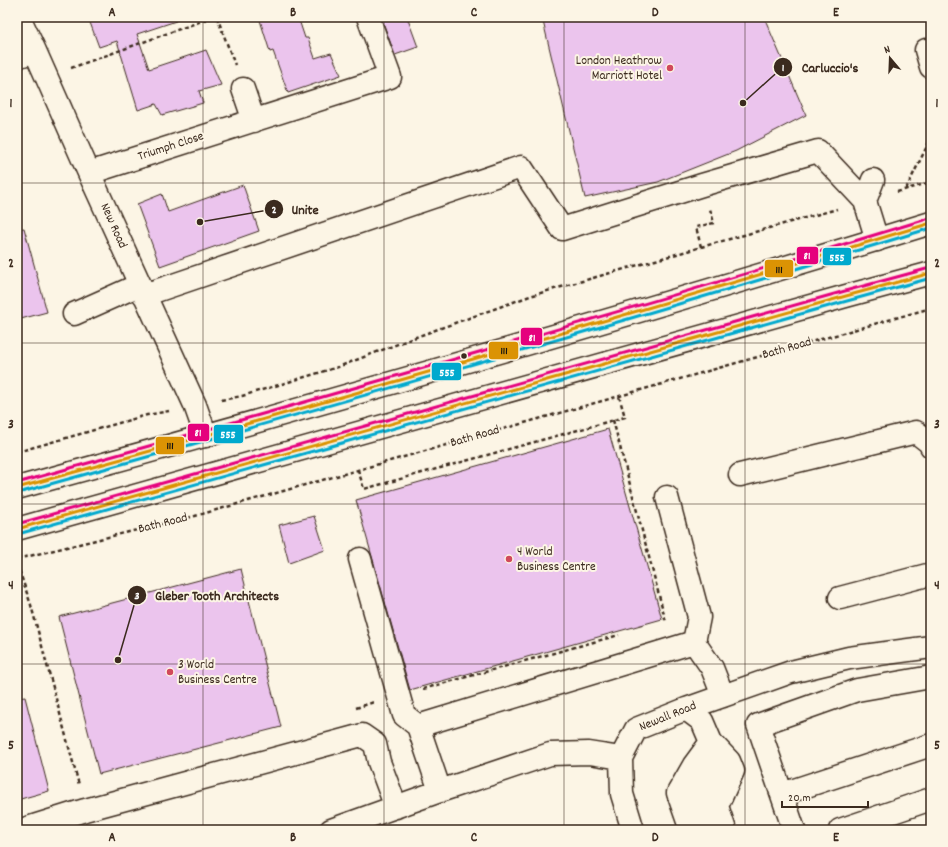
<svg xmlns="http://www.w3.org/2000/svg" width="948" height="847" viewBox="0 0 948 847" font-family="Dekko,sans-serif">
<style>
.building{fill:#ebc4ed;stroke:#3b2a1e}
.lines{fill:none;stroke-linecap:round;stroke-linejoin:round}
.minor-casing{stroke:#3b2a1e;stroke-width:25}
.highway-casing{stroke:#3b2a1e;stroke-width:25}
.path{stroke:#3b2a1e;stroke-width:2.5;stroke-dasharray:4 3;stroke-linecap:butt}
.minor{stroke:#fcf5e5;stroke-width:22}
.highway{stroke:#fcf5e5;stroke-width:22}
.bus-1-casing{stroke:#fcf5e5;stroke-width:6}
.bus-2-casing{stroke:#fcf5e5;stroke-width:6}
.bus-3-casing{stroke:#fcf5e5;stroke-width:6}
.bus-1{stroke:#db9304;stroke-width:3}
.bus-2{stroke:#00a9ce;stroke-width:3}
.bus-3{stroke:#e5007d;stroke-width:3}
.grid{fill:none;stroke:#3b2a1e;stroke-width:1;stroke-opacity:0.55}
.poi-dot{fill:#d1495b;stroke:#fcf5e5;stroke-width:1.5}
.bus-dot{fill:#3b2a1e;stroke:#fcf5e5;stroke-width:1.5}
.labels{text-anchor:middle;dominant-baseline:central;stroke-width:4;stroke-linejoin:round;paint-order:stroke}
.poi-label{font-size:13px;fill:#3b2a1e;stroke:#fcf5e5;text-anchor:start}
.street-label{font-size:13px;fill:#3b2a1e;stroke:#fcf5e5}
.leader{fill:none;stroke:#3b2a1e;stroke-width:1.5}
.callout-dot{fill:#3b2a1e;stroke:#fcf5e5;stroke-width:1.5}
.mark-label{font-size:12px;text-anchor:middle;font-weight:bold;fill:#fff}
.callout-label{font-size:14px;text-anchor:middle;font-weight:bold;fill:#3b2a1e;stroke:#fcf5e5;stroke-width:4;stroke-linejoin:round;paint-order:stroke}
.line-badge{stroke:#fcf5e5;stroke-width:1.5}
.badge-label{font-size:11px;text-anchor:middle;font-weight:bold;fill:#fff}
.pale-badge-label{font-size:11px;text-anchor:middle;font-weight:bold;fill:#111}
.neatline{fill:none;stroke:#3b2a1e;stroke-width:1.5}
.grid-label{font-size:13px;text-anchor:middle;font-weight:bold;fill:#3b2a1e}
</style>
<rect width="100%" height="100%" fill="#fcf5e5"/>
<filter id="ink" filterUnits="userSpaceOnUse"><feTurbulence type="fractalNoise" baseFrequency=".025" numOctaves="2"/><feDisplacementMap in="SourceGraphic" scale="8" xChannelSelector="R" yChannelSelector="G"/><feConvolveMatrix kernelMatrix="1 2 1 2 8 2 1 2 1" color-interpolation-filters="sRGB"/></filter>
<g filter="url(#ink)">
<!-- building -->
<path class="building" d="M88 17H176V21L137 34 149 69 206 50 221 85 199 91 203 103 162 115 156 104 138 110 117 41 99 47Z
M259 17H298L305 38H308L315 58 331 53 341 75 288 93 273 51 270 52Z
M381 17H407L418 47 395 55Z
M542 17H764L806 115 736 151 658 182 585 198Z
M243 185 259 231 160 266 137 204 162 194 168 212Z
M24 228 47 312 17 320V229Z
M608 429 662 619 410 690 356 500Z
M314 516 325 550 289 563 279 525Z
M241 569 281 727 99 774 59 617Z
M25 697 49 791 17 800V698Z"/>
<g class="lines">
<!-- minor casing -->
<g class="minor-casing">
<path id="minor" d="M19 17 35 51 89 173 195 405 206 436
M926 50 931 67
M17 57 35 51
M243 89 254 121
M89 173 390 77 368 17
M873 180 865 201 877 240
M144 295 521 167 562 229 702 185 818 151 865 201
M74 314 139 285
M740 475 916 432 930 443 931 446
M667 497 699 617 694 642
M360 559 404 715 418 726
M840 598 931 574
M686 709 702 721 711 742 694 765 678 793 691 830
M711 742 729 761 733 771 717 806 725 830
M621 758 622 794 633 830
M440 791 418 726 694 642 712 668 723 696
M782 794 931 745
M21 830 85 810 362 735 375 744 379 762 396 807
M331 830 440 791 550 754 589 753 621 758 636 729 686 709 791 672 849 658 931 647
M707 830 698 806 701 796 715 766 711 742
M794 830 758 725 857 690 931 677
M840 830 931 799"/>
</g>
<!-- highway casing -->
<g class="highway-casing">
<path id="highway" d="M17 488C323 404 628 316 931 223
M17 529 846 296 931 273"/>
</g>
<!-- path -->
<path class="path" d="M217 17 235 65
M71 68 213 17
M906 189 931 138
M897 192 931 182
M701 247 696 227 714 223 710 209
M221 400 242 396 338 367 416 337 530 296 701 247 837 209
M613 420 666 622
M17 452 147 415 169 411
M358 470 364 489 625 417 619 396
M17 559 195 516 931 308
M17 564 31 605 79 785
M423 689 619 635
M356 708 374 702"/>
<!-- minor -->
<use href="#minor" class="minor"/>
<!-- highway -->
<use href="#highway" class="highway"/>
<!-- bus-1 casing -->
<g class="bus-1-casing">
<path id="bus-1" d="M17 488C323 404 628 315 931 223
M17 529 846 296 931 273"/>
</g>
<!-- bus-2 casing -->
<g class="bus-2-casing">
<path id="bus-2" d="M18 493C324 408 628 321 931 228
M18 534 847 301 931 278"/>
</g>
<!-- bus-3 casing -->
<g class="bus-3-casing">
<path id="bus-3" d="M17 483C322 398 627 311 930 218
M17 524 845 291 930 268"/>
</g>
<!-- bus-1 -->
<use href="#bus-1" class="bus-1"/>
<!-- bus-2 -->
<use href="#bus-2" class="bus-2"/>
<!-- bus-3 -->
<use href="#bus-3" class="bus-3"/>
</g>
</g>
<!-- grid -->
<path class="grid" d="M203 17V830M384 17V830M564 17V830M745 17V830M17 183H931M17 343H931M17 504H931M17 664H931"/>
<!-- markers -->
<g class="poi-dot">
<circle cx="670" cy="68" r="4"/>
<circle cx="509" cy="559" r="4"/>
<circle cx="170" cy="672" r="4"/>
</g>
<circle class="bus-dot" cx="464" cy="356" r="3.5"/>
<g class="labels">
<!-- poi labels -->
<g class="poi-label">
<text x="662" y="61" text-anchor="end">London Heathrow<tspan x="662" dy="15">Marriott Hotel</tspan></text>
<text x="517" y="552">4 World<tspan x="517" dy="15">Business Centre</tspan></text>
<text x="178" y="665">3 World<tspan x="178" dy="15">Business Centre</tspan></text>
</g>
<!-- street labels -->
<g class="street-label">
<text transform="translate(171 147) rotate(-18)">Triumph Close</text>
<text transform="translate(113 226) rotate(66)">New Road</text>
<text transform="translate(787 349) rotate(-16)">Bath Road</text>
<text transform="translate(475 437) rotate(-16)">Bath Road</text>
<text transform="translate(163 524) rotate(-14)">Bath Road</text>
<text transform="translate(668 717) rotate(-22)">Newall Road</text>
</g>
</g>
<!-- callouts -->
<path class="leader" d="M743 103L783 67M200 222L274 209M118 660L137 595"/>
<g class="callout-dot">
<circle cx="743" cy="103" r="4"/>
<circle cx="200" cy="222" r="4"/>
<circle cx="118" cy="660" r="4"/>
<circle cx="783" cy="67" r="10"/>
<circle cx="274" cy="209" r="10"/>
<circle cx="137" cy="595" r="10"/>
</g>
<g class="mark-label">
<text x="783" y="71">1</text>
<text x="274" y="213">2</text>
<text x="137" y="599">3</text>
</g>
<g class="callout-label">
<text x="830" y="72">Carluccio's</text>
<text x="305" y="214">Unite</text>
<text x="217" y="600">Gleber Tooth Architects</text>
</g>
<g class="line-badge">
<rect x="796" y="246" width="23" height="19" rx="4" fill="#e5007d"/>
<rect x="822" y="247" width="30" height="19" rx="4" fill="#00a9ce"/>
<rect x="764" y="259" width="30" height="19" rx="4" fill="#db9304"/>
<rect x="520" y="327" width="23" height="19" rx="4" fill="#e5007d"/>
<rect x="488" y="341" width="31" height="19" rx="4" fill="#db9304"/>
<rect x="431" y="362" width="31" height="19" rx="4" fill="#00a9ce"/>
<rect x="187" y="423" width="23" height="19" rx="4" fill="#e5007d"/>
<rect x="213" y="424" width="31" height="20" rx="4" fill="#00a9ce"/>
<rect x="155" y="436" width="30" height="19" rx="4" fill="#db9304"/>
</g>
<g class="badge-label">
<text x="807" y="259">81</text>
<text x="837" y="261">555</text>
<text x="532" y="341">81</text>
<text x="447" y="376">555</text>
<text x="198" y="436">81</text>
<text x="228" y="438">555</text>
</g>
<g class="pale-badge-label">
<text x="779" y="273">111</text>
<text x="504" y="354">111</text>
<text x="170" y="449">111</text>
</g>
<!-- margin -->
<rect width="948" height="847" fill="none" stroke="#fcf5e5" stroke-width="44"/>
<!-- north arrow -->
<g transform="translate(890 58) rotate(341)" stroke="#fcf5e5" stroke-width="3" paint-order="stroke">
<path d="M0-3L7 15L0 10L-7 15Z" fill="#3b2a1e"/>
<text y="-6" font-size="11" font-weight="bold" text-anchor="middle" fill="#3b2a1e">N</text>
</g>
<!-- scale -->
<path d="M782 801v6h86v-6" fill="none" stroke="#3b2a1e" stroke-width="2"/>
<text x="788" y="801" font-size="12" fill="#3b2a1e" stroke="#fcf5e5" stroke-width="3" paint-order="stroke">20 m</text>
<rect x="22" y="22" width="904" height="803" class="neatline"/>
<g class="grid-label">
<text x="112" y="16">A</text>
<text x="293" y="16">B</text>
<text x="474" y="16">C</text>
<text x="655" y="16">D</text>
<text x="836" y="16">E</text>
<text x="11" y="107">1</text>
<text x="937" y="107">1</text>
<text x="11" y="267">2</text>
<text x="937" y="267">2</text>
<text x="11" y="428">3</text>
<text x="937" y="428">3</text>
<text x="11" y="589">4</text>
<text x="937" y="589">4</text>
<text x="11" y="749">5</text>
<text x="937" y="749">5</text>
<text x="112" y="841">A</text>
<text x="293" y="841">B</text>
<text x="474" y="841">C</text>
<text x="655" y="841">D</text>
<text x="836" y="841">E</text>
</g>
</svg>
